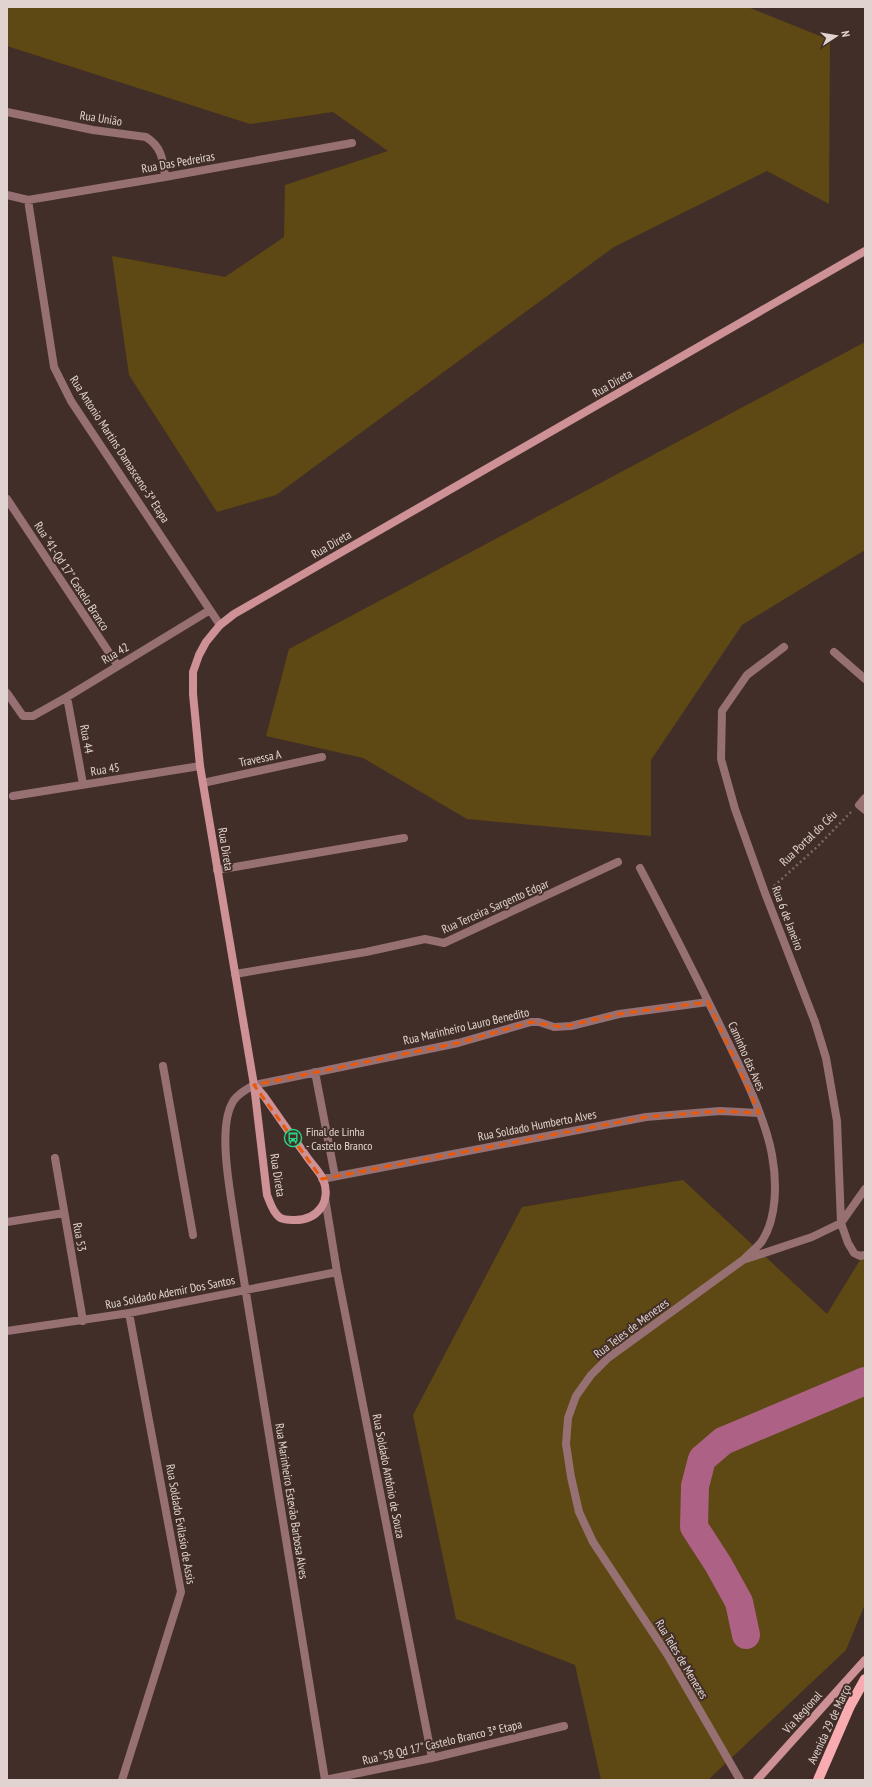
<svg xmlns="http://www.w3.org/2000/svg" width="872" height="1787" viewBox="0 0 872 1787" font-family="'PT Sans Narrow',sans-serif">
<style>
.green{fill:#5e4813}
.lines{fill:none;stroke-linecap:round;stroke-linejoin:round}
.river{stroke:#ac6185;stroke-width:28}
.path{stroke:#796762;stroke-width:2.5;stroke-dasharray:2 3;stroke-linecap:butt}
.lane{stroke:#967072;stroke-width:8}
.street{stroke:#967072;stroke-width:8}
.secondary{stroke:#cd9196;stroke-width:8}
.primary{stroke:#f8abb1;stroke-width:10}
.marked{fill:none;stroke:#e8590c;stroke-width:3;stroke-dasharray:8 5;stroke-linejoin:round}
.labels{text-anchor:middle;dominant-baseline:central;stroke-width:4;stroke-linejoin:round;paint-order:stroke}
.street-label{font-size:12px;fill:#e1d4d0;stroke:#422e28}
.poi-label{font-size:12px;fill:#e1d4d0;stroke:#422e28;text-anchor:start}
</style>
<rect width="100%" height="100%" fill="#422e28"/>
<!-- green -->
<path class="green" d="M7 7H748L830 40 829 204 767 171 614 247 276 495 217 512 129 375 112 256 225 277 284 237 285 185 388 151 333 112 250 124 7 46Z
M865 342V550L742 625 651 760V836L467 819 363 758 266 736 289 649Z
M683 1180 827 1314 865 1252V1604L846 1650 708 1780H601L575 1665 456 1619 413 1415 522 1207Z"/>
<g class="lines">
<!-- river -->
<path class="river" d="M746 1635 739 1602 718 1564 694 1527 695 1486 702 1459 723 1441 865 1381"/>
<!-- path -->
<path class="path" d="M774 886 818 846 851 812"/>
<!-- lane -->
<path class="lane" d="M163 1066 193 1235"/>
<!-- street -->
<path class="street" d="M7 112 93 130 146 137C162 147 163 160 165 177
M7 195 28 200 165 177 352 143
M28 200 54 367 71 401 220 625
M7 499 118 666
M784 647 747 675 722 711 721 759 735 809 765 893 815 1022 826 1058 837 1121 841 1223 848 1243 854 1253 860 1256 865 1255
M834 652 865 679
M7 693 23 716H33L67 697 210 610
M67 697 83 784
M203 783 322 757
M13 796 200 766
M865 798 859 805 865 810
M640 868C670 925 699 982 727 1040 743 1073 766 1120 772 1155 777 1182 777 1218 762 1241 758 1247 751 1252 745 1258
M217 870 404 838
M235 974 366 952 425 939 444 943 618 862
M315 1072 335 1176
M55 1158 83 1321
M322 1179 646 1117 720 1111 759 1113
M325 1198 337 1272 432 1758
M7 1222 64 1213
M7 1331 129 1313 337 1272
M122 1780 181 1592 129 1313
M325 1780 235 1225C231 1194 216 1126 234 1100 239 1093 247 1089 254 1085L458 1043 531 1022H539L554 1027 571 1026 619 1014 708 1002
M325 1780 432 1758 564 1726
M740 1780 667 1654 593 1542 579 1512 571 1477 566 1444 568 1418 576 1396 591 1375 608 1358 743 1260 812 1237 841 1223 865 1189"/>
<!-- secondary -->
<path class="secondary" d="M254 1085 264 1096C278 1116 291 1135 305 1154 310 1162 319 1171 323 1179 332 1202 317 1221 293 1220 288 1220 283 1220 279 1217 272 1211 270 1202 267 1195L254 1085 200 766 193 694V672L199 655 206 642 220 625 234 614 865 251
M757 1780 865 1660"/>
<!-- primary -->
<path class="primary" d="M818 1780 850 1706 865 1679"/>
</g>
<!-- marked area -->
<path class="marked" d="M708 1002 759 1113 720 1111 646 1117 322 1179 254 1085 458 1043 531 1022 562 1027 619 1014Z"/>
<!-- icons -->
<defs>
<g id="bus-ring" transform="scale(0.9)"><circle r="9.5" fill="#422e28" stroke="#28d885" stroke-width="1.5"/><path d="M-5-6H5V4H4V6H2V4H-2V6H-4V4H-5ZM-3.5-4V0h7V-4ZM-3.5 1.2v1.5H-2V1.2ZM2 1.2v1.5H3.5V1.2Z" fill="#28d885"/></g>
</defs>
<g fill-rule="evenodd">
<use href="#bus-ring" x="293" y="1138"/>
</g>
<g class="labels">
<!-- street labels -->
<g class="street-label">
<text transform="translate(101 118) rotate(9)">Rua União</text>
<text transform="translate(178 162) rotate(-10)">Rua Das Pedreiras</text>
<text transform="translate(612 383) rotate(-30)">Rua Direta</text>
<text transform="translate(120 449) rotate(57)">Rua Antonio Martins Damasceno-3ª Etapa</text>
<text transform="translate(331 544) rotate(-30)">Rua Direta</text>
<text transform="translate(72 576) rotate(57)">Rua "41-Qd 17" Castelo Branco</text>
<text transform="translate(115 653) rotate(-31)">Rua 42</text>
<text transform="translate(87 739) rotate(80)">Rua 44</text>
<text transform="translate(260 758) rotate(-12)">Travessa A</text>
<text transform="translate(105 769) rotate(-9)">Rua 45</text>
<text transform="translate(808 838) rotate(-44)">Rua Portal do Céu</text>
<text transform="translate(226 849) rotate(81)">Rua Direta</text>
<text transform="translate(495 906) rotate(-24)">Rua Terceira Sargento Edgar</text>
<text transform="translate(788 918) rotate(69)">Rua 6 de Janeiro</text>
<text transform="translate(466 1026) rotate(-13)">Rua Marinheiro Lauro Benedito</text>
<text transform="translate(747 1056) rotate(66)">Caminho das Aves</text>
<text transform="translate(537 1125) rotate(-11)">Rua Soldado Humberto Alves</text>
<text transform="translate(278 1175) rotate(81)">Rua Direta</text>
<text transform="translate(80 1237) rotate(80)">Rua 53</text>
<text transform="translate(170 1292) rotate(-11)">Rua Soldado Ademir Dos Santos</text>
<text transform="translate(631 1328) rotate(-37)">Rua Teles de Menezes</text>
<text transform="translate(389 1476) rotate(79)">Rua Soldado Antônio de Souza</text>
<text transform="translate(292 1501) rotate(81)">Rua Marinheiro Estevão Barbosa Alves</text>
<text transform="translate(181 1524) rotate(80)">Rua Soldado Evilasio de Assis</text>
<text transform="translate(682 1659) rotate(59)">Rua Teles de Menezes</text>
<text transform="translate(802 1712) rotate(-48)">Via Regional</text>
<text transform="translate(829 1724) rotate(-65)">Avenida 29 de Março</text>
<text transform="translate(442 1742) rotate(-13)">Rua "58 Qd 17" Castelo Branco 3ª Etapa</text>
</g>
<!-- poi labels -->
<g class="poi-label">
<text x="306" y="1131">Final de Linha<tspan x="306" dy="14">- Castelo Branco</tspan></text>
</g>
</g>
<!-- border -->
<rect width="872" height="1787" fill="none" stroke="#e1d4d0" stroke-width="16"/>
<!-- north arrow -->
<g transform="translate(836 36) rotate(78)" stroke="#422e28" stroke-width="3" paint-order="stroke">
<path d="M0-3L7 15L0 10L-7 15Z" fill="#e1d4d0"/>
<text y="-6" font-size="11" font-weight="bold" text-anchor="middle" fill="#e1d4d0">N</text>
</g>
</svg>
